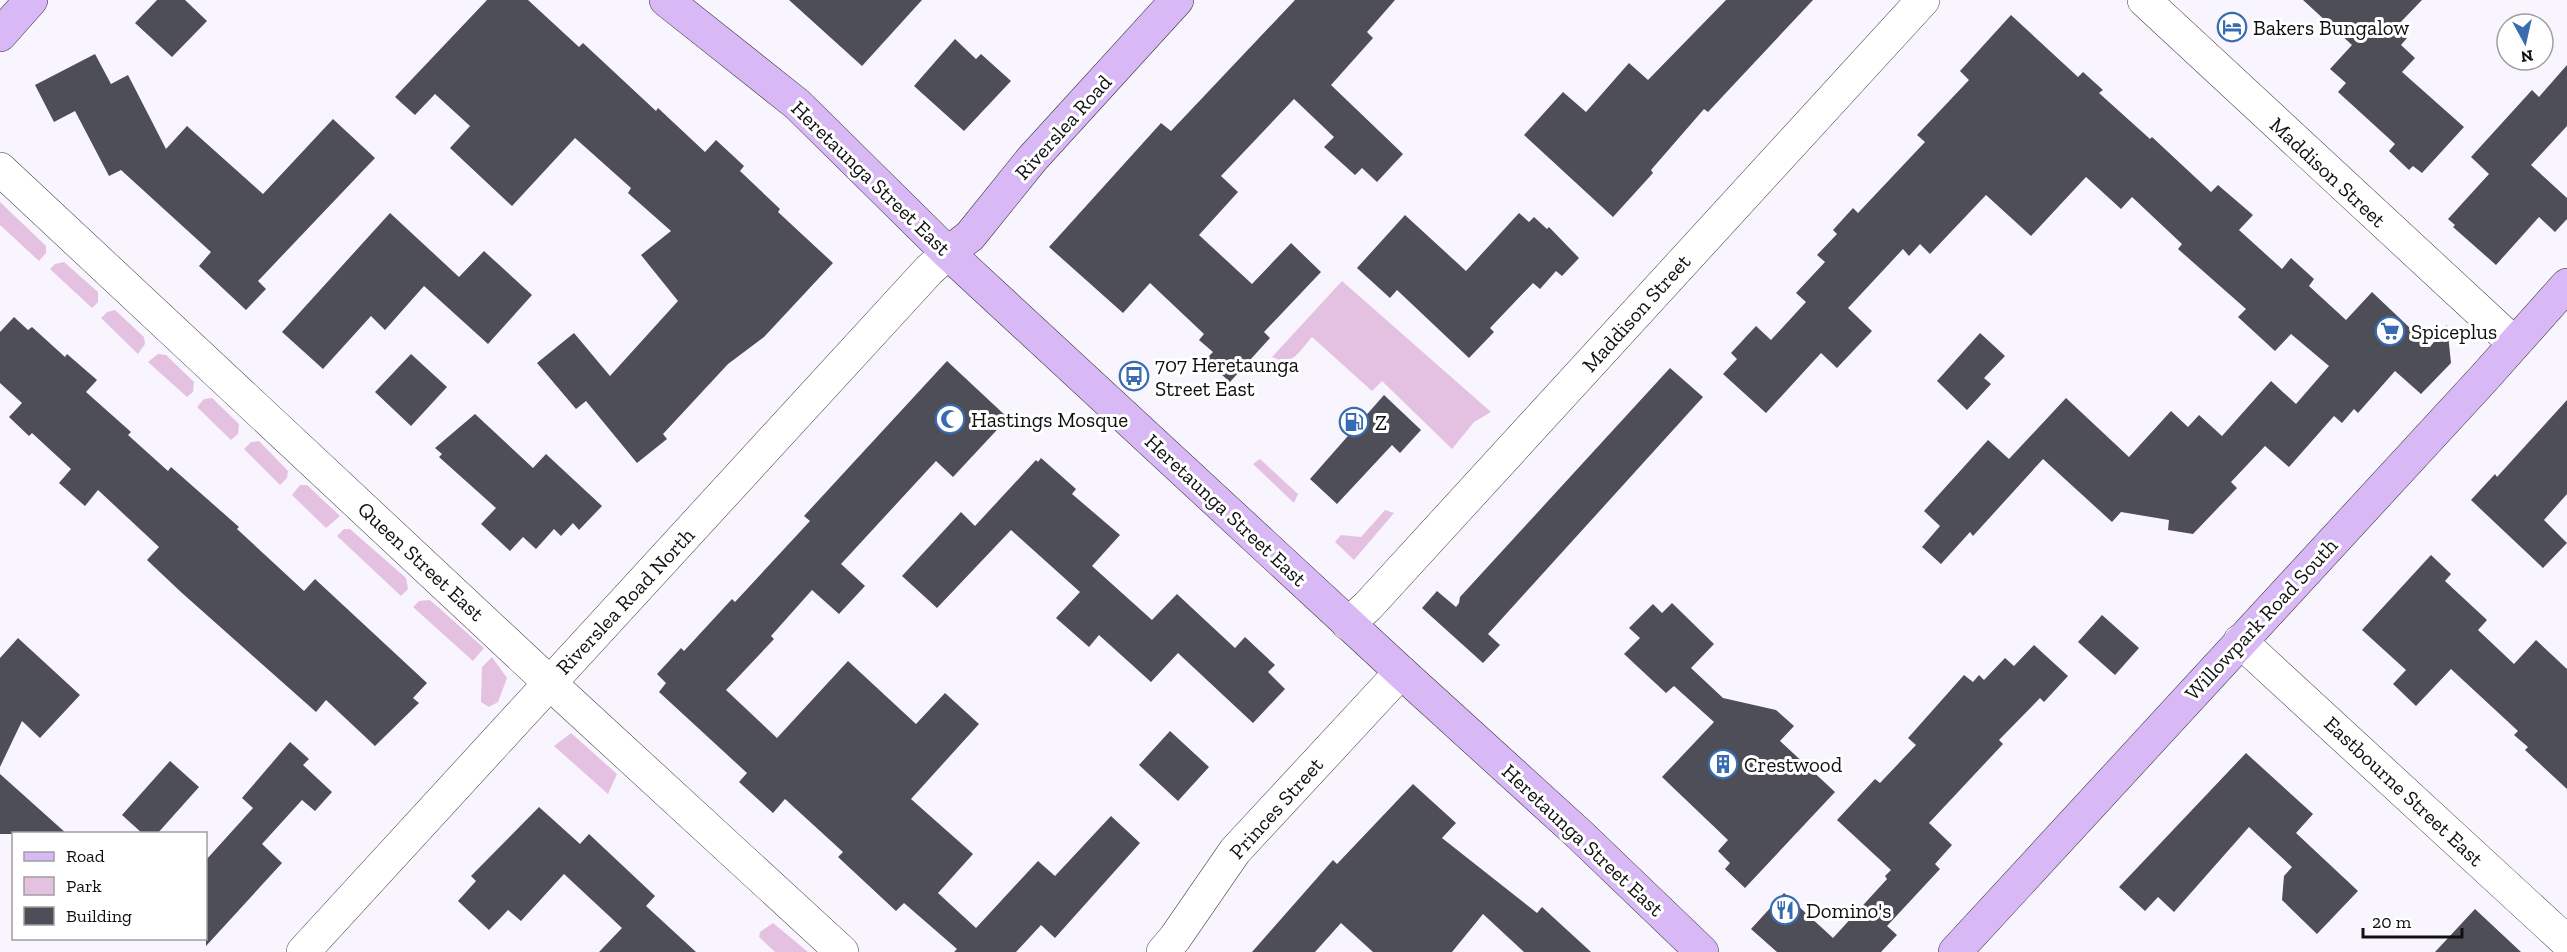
<svg xmlns="http://www.w3.org/2000/svg" width="2567" height="952" viewBox="0 0 2567 952" font-family="'Zilla Slab',serif">
<style>
.green{fill:#e5c1e1}
.building{fill:#4e4e58}
.lines{fill:none;stroke-linecap:round;stroke-linejoin:round}
.street-casing{stroke:#434343;stroke-width:34}
.secondary-casing{stroke:#323232;stroke-width:34}
.street{stroke:#fff;stroke-width:33}
.secondary{stroke:#d8b8f5;stroke-width:33}
.labels{text-anchor:middle;dominant-baseline:central;stroke-width:6;stroke-linejoin:round;paint-order:stroke}
.poi-label{font-size:21px;fill:#101010;stroke:#fff;text-anchor:start}
.street-label{font-size:21px;fill:#101010;stroke:#fff}
</style>
<rect width="100%" height="100%" fill="#f8f5fe"/>
<!-- green -->
<path class="green" d="M0 202 46 246V253L39 261 0 225Z
M64 262 98 292V302L92 308 50 269 55 264Z
M1342 281 1491 412 1474 422 1452 449 1382 381 1372 391 1312 337C1299 351 1294 367 1272 357Z
M115 310 144 337 145 344 138 354 101 318 107 312Z
M158 354 166 355 194 382 193 392 187 397 148 362Z
M212 398 239 424 238 434 231 440 197 407 204 399Z
M259 441 288 471 287 478 280 485 244 449 251 442Z
M1260 459 1298 494 1294 503 1253 464Z
M300 485H307L340 516 326 528 292 495Z
M1385 510 1394 513 1354 560 1335 542 1341 535 1361 537Z
M344 529H350L406 578 408 589 401 596 337 536Z
M430 600 484 648 473 661 413 607 419 601Z
M492 657 507 678 498 702 489 707 481 702 482 667Z
M571 733 617 774 608 794 554 746Z
M773 923 808 952H775L759 937 760 932Z"/>
<!-- building -->
<path class="building" d="M157 0H185L207 21 172 57 135 23Z
M487 0H528L579 47 583 43 656 111 658 108 705 152 716 140 744 166 740 171 780 209 778 212 833 263 764 337 728 364 663 434 667 439 637 463 586 401 576 409 537 363 574 333 610 376 678 301 641 255 671 231 628 193 631 188 575 138 512 206 450 148 470 126 435 94 415 115 395 97Z
M789 0H922L862 66Z
M1295 0H1395L1367 32 1373 38 1331 85 1403 154 1377 182 1362 168 1355 175 1324 147 1334 137 1294 99 1221 176 1238 192 1199 235 1252 284 1291 243 1321 272 1264 332 1270 338 1230 382 1205 360 1213 352 1199 340 1204 334 1150 283 1123 313 1049 247 1161 123 1171 131Z
M1726 0H1813L1708 112 1704 109 1651 170 1653 173 1613 217 1524 135 1563 92 1586 112 1629 63 1648 80Z
M2303 0H2422L2395 28 2407 38 2401 45 2415 58 2402 72 2464 127 2422 173 2413 166 2409 170 2389 151 2395 144 2338 92 2346 83 2330 69 2352 45Z
M2011 15 2078 77 2083 72 2103 90 2099 93 2150 139 2152 137 2211 192 2218 185 2253 215 2239 230 2282 269 2291 258 2314 279 2309 286 2346 320 2372 292 2430 347 2447 325 2451 363 2421 394 2395 371 2358 413 2354 409 2342 423 2334 416 2289 467 2265 446 2231 482 2237 488 2193 534 2168 530 2169 520 2121 512 2112 522 2043 459 1973 536 1970 532 1941 564 1922 547 1940 526 1924 511 1988 440 2009 459 2066 398 2129 457 2171 411 2188 427 2199 415 2222 436 2271 381 2296 404 2329 366 2291 334 2275 351 2238 317 2246 309 2178 249 2182 244 2132 197 2121 209 2086 177 2031 236 1986 195 1930 254 1920 244 1909 256 1903 249 1848 308 1872 331 1837 368 1821 353 1766 413 1723 374 1737 359 1731 353 1756 326 1771 340 1806 302 1796 293 1825 262 1817 255 1837 234 1833 230 1853 208 1858 213 1925 142 1917 135 1969 80 1960 71Z
M955 39 976 59 981 54 1011 81 964 131 914 86Z
M95 54 111 84 128 75 166 149 187 126 263 194 333 119 375 158 258 281 266 289 246 310 199 266 211 252 121 170 109 176 75 111 54 122 35 85Z
M2567 65V126L2531 165 2567 198V219L2555 232 2539 217 2496 265 2453 227 2455 225 2448 219 2489 174 2471 157 2532 90 2539 97Z
M390 213 459 277 484 251 532 295 488 344 424 286 385 330 371 316 323 369 282 332Z
M1519 213 1529 222 1534 217 1547 229 1549 227 1579 258 1562 276 1556 271 1540 289 1533 283 1490 328 1494 332 1469 358 1397 290 1390 298 1357 268 1405 215 1466 271Z
M14 317 28 330 32 327 65 357 67 354 97 380 86 392 131 432 128 435 168 471 171 467 239 527 237 529 304 591 315 579 427 683 413 698 419 703 375 746 326 700 316 712 182 593 147 560 159 547 98 490 85 506 59 483 71 469 32 433 29 436 9 417 22 403 0 383V332Z
M1980 333 2005 356 1984 378 1991 384 1967 410 1937 381Z
M411 354 447 387 411 426 375 392Z
M947 361 1008 418 953 477 936 461 841 564 865 586 839 614 812 590 771 636 774 639 726 690 777 738 848 661 916 724 945 693 979 724 911 799 973 854 938 893 976 928 1038 861 1055 876 1111 816 1140 843 1055 938 1041 925 1016 952H954L957 949 904 903 896 911 838 857 843 852 785 799 773 813 739 782 747 773 659 692 666 683 657 674 681 648 684 651 732 599 735 602 810 521 804 516Z
M1670 368 1703 397 1488 634 1500 645 1483 663 1422 608 1437 591 1456 607 1459 603 1460 597Z
M1384 395 1421 430 1400 453 1392 445 1337 504 1310 479Z
M2567 400V494L2544 520 2567 543 2543 568 2471 500 2495 474 2497 477Z
M475 414 533 468 546 454 602 506 579 530 573 523 561 536 554 529 536 549 523 537 510 551 481 524 496 508 439 457 442 454 435 448Z
M1041 458 1076 489 1072 494 1120 535 1092 566 1152 620 1177 594 1235 648 1245 637 1275 665 1268 672 1285 689 1253 723 1178 653 1151 682 1099 635 1089 647 1056 618 1080 592 1011 530 937 608 902 576 961 512 975 526 1036 460 1038 462Z
M2431 555 2451 574 2445 581 2487 620 2478 630 2514 664 2536 640 2567 669V789L2525 750 2528 747 2514 735 2518 731 2451 669 2416 706 2393 684 2406 670 2362 630Z
M1672 603 1714 644 1691 668 1723 698 1776 710 1794 726 1780 741 1835 792 1745 888 1725 869 1730 863 1718 851 1728 840 1662 777 1714 722 1674 686 1666 693 1624 654 1640 638 1629 628 1653 604 1662 613Z
M2102 615 2139 648 2115 675 2078 642Z
M18 638 80 695 40 738 22 721 0 767V658Z
M2034 645 2068 676 2044 702 2040 698 1999 740 2003 744 1929 823 1952 845 1935 864 1940 869 1887 926 1897 935 1881 952H1777L1751 929 1784 893 1833 938 1887 879 1885 876 1891 870 1837 820 1875 779 1880 783 1916 745 1908 738 1964 675 1973 682 1979 675 1984 680 2005 658 2014 666Z
M1170 731 1209 767 1178 801 1139 765Z
M290 742 309 759 303 765 332 792 315 811 302 800 262 844 282 863 206 946V860L253 808 242 798Z
M2246 753 2313 814 2296 833 2358 891 2317 934 2282 900 2284 876 2292 867 2249 827 2174 912 2158 897 2145 911 2119 887Z
M170 761 199 787 157 834H143L122 815Z
M0 774 67 834H0Z
M1413 784 1456 823 1442 838 1537 913 1542 907 1591 952H1524L1483 914 1452 952H1373L1341 923 1315 952H1252L1333 860 1337 864Z
M539 807 580 844 589 834 655 896 646 906 696 952H599L622 928 564 874 521 921 508 910 489 930 458 901 476 881 471 876Z
M2475 909 2521 952H2435Z"/>
<g class="lines">
<!-- street casing -->
<g class="street-casing">
<path id="street" d="M2144 0 2514 343
M0 169 567 699 842 952
M1348 624 1368 606 1923 0
M2240 641 2567 942
M303 952 929 270 948 253
M1163 952 1175 938 1235 851 1401 672"/>
</g>
<!-- secondary casing -->
<g class="secondary-casing">
<path id="secondary" d="M666 0 797 104 948 253 1401 672 1579 834 1702 952
M0 35 31 0
M948 253 970 236 1032 159 1177 0
M1955 952 2484 378 2567 285"/>
</g>
<!-- street -->
<use href="#street" class="street"/>
<!-- secondary -->
<use href="#secondary" class="secondary"/>
</g>
<!-- icons -->
<defs>
<g id="hotel-ring" transform="scale(1.5)"><circle r="9.5" fill="#fff" stroke="#386bb0" stroke-width="1.5"/><path d="M-6-4.5h1.5V1H6V5H4.5V3h-9V5H-6ZM-4 0a1.8 1.8 0 1 1 3.6 0ZM.5 0V-2.5h3Q6-2.5 6 0Z" fill="#386bb0"/></g>
<g id="supermarket-ring" transform="scale(1.5)"><circle r="9.5" fill="#fff" stroke="#386bb0" stroke-width="1.5"/><path d="M-6-5.5h2.5l.6 2H6L4.5 2H-2.5L-4.4-4H-6ZM-1.5 3.2a1.3 1.3 0 1 0 .1 0ZM3 3.2a1.3 1.3 0 1 0 .1 0Z" fill="#386bb0"/></g>
<g id="bus-ring" transform="scale(1.5)"><circle r="9.5" fill="#fff" stroke="#386bb0" stroke-width="1.5"/><path d="M-5-6H5V4H4V6H2V4H-2V6H-4V4H-5ZM-3.5-4V0h7V-4ZM-3.5 1.2v1.5H-2V1.2ZM2 1.2v1.5H3.5V1.2Z" fill="#386bb0"/></g>
<g id="mosque-ring" transform="scale(1.5)"><circle r="9.5" fill="#fff" stroke="#386bb0" stroke-width="1.5"/><path d="M3.5-4.9A6 6 0 1 0 3.5 4.9A5 5 0 1 1 3.5-4.9Z" fill="#386bb0"/></g>
<g id="fuel-ring" transform="scale(1.5)"><circle r="9.5" fill="#fff" stroke="#386bb0" stroke-width="1.5"/><path d="M-5.5-6h7V0h2V4h1.3V-2.5L3-4.5l.8-.8L6-3V5H2.5V1h-1V6h-7ZM-4.2-4.7v3.2H.2V-4.7Z" fill="#386bb0"/></g>
<g id="building-ring" transform="scale(1.5)"><circle r="9.5" fill="#fff" stroke="#386bb0" stroke-width="1.5"/><path d="M-4-6H4V6H1V3H-1V6H-4ZM-2.5-4.3h1.7v1.8h-1.7ZM.8-4.3h1.7v1.8H.8ZM-2.5-1h1.7V.8h-1.7ZM.8-1h1.7V.8H.8Z" fill="#386bb0"/></g>
<g id="restaurant-ring" transform="scale(1.5)"><circle r="9.5" fill="#fff" stroke="#386bb0" stroke-width="1.5"/><path d="M-5-6h1v4h1v-4h1v4h1v-4h1v5L-1.5 .5V6h-2V.5L-5-1ZM5-6V6H3V1.5H1.5Q1.5-4 5-6Z" fill="#386bb0"/></g>
</defs>
<g fill-rule="evenodd">
<use href="#hotel-ring" x="2232" y="27"/>
<use href="#supermarket-ring" x="2390" y="331"/>
<use href="#bus-ring" x="1134" y="376"/>
<use href="#mosque-ring" x="950" y="419"/>
<use href="#fuel-ring" x="1354" y="422"/>
<use href="#building-ring" x="1723" y="764"/>
<use href="#restaurant-ring" x="1785" y="910"/>
</g>
<g class="labels">
<!-- poi labels -->
<g class="poi-label">
<text x="2253" y="27">Bakers Bungalow</text>
<text x="2411" y="331">Spiceplus</text>
<text x="1155" y="364">707 Heretaunga<tspan x="1155" dy="24">Street East</tspan></text>
<text x="971" y="419">Hastings Mosque</text>
<text x="1375" y="422">Z</text>
<text x="1744" y="764">Crestwood</text>
<text x="1806" y="910">Domino's</text>
</g>
<!-- street labels -->
<g class="street-label">
<text transform="translate(1063 127) rotate(-48)">Riverslea Road</text>
<text transform="translate(2328 172) rotate(43)">Maddison Street</text>
<text transform="translate(871 178) rotate(44)">Heretaunga Street East</text>
<text transform="translate(1636 313) rotate(-48)">Maddison Street</text>
<text transform="translate(1226 510) rotate(43)">Heretaunga Street East</text>
<text transform="translate(421 561) rotate(43)">Queen Street East</text>
<text transform="translate(625 601) rotate(-47)">Riverslea Road North</text>
<text transform="translate(2261 619) rotate(-47)">Willowpark Road South</text>
<text transform="translate(2404 791) rotate(43)">Eastbourne Street East</text>
<text transform="translate(1276 808) rotate(-48)">Princes Street</text>
<text transform="translate(1583 840) rotate(43)">Heretaunga Street East</text>
</g>
</g>
<!-- legend -->
<rect x="12" y="832" width="195" height="108" fill="#ffffff" stroke="#9f9f9f" stroke-width="1.5"/>
<rect x="24" y="852" width="30" height="9" fill="#d8b8f5" stroke="#9f9f9f" stroke-width="1.5"/>
<text x="66" y="862" font-size="18" fill="#101010">Road</text>
<rect x="24" y="877" width="30" height="18" fill="#e5c1e1" stroke="#9f9f9f" stroke-width="1.5"/>
<text x="66" y="892" font-size="18" fill="#101010">Park</text>
<rect x="24" y="907" width="30" height="18" fill="#4e4e58" stroke="#9f9f9f" stroke-width="1.5"/>
<text x="66" y="922" font-size="18" fill="#101010">Building</text>
<!-- north arrow -->
<g transform="translate(2525 42) rotate(172)"><circle r="28" fill="#ffffff" stroke="#9f9f9f" stroke-width="1.5"/>
<path d="M0-4.5L10 22L0 15L-10 22Z" fill="#386bb0"/>
<text y="-9" font-size="16" font-weight="bold" text-anchor="middle" fill="#101010">N</text>
</g>
<!-- scale -->
<path d="M2363 928v9h99v-9" fill="none" stroke="#101010" stroke-width="3"/>
<text x="2372" y="928" font-size="18" fill="#101010" stroke="#ffffff" stroke-width="4.5" paint-order="stroke">20 m</text>
</svg>
